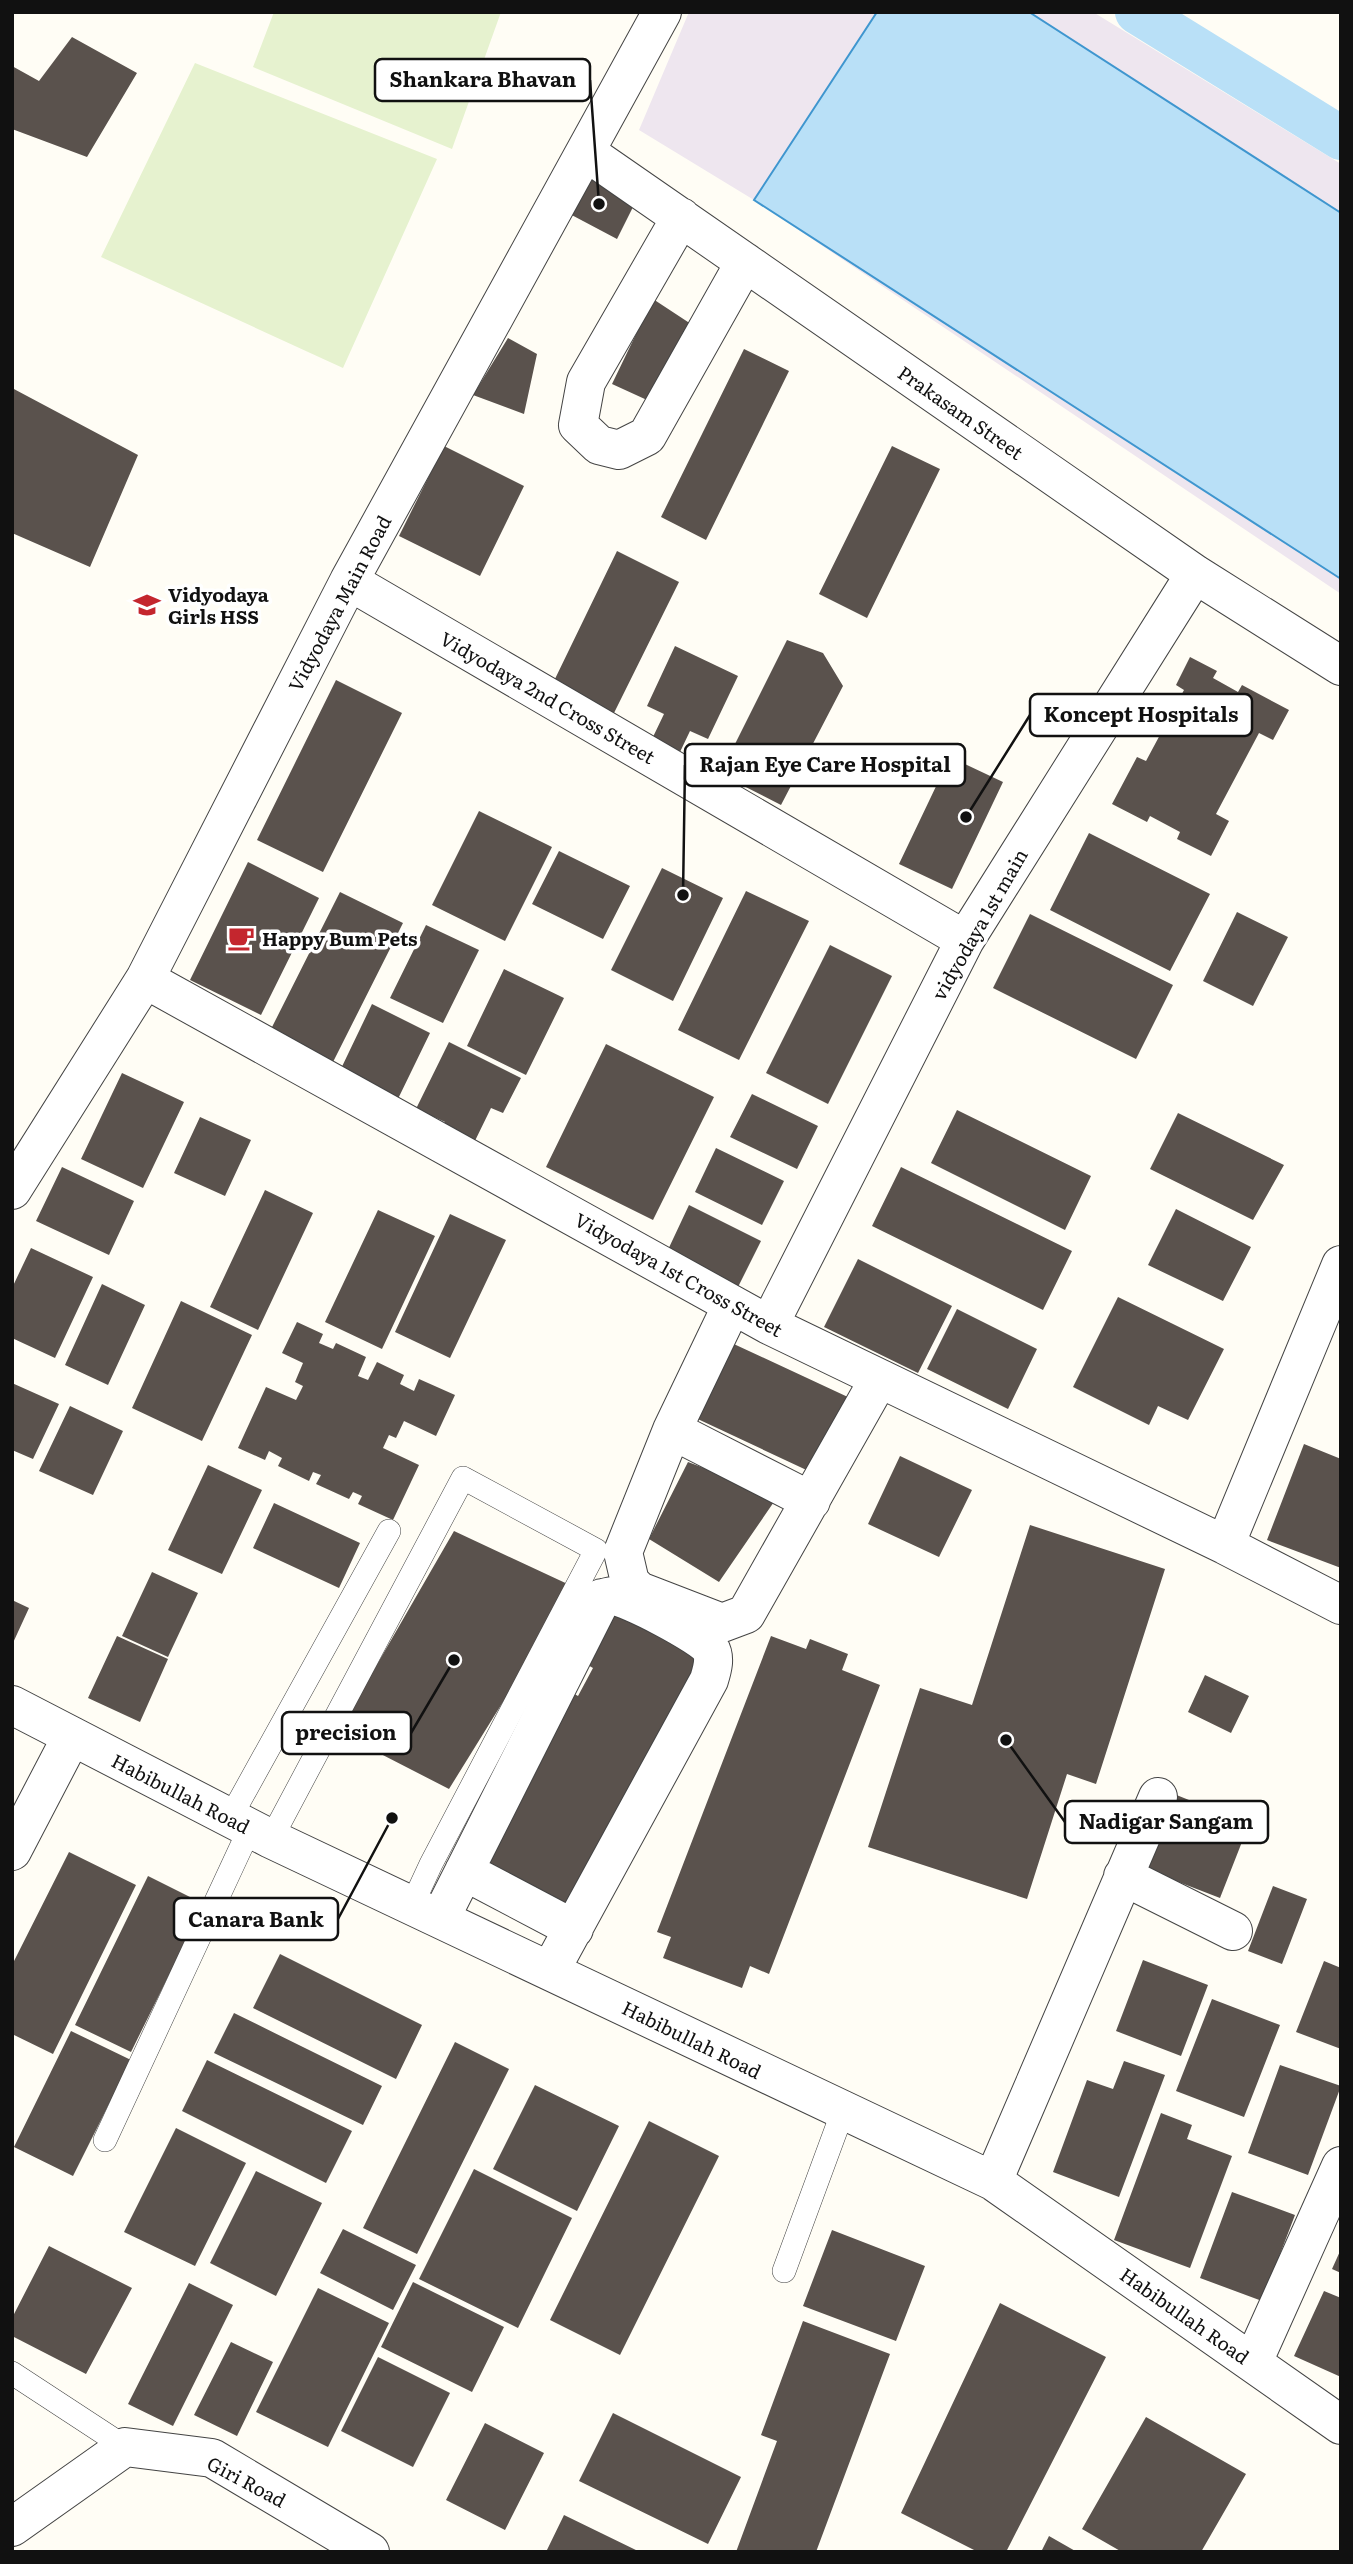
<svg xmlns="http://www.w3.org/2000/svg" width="1353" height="2564" viewBox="0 0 1353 2564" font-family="Literata,serif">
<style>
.industrial{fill:#eee6ef}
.pitch{fill:#e6f2cf}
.water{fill:#b9e0f7;stroke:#3f96cf;stroke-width:2}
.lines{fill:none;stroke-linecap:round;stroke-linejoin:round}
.canal{stroke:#b9e0f7;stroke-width:44}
.building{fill:#5a524d}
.service-casing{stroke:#444;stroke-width:24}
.minor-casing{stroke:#444;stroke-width:40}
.service{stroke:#fff;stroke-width:23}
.minor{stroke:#fff;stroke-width:38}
.labels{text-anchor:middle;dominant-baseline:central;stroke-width:7;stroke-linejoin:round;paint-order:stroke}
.street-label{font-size:19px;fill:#111;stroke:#fff}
.poi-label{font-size:19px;font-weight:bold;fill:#111;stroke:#fff;text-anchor:start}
.leader{fill:none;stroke:#111;stroke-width:2.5}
.callout-dot{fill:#111;stroke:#fff;stroke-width:2.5}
.callout{fill:#fff;stroke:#111;stroke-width:2.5}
.callout-label{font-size:21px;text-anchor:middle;font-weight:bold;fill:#111}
</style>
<rect width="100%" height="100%" fill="#fffdf5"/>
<!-- industrial -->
<path class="industrial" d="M689 12H1093L1341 164V594L754 200 639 130Z"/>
<!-- pitch -->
<path class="pitch" d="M274 12H501L452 149 253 67Z
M195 63 437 159 343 368 101 257Z"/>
<!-- water -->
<path class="water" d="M877 12H1029L1341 213V579L754 200Z"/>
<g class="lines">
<!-- canal -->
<path class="canal" d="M1137 12 1341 138"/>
</g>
<!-- building -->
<path class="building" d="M72 37 137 73 87 157 12 129V66L39 81Z
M585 175 634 205 617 239 566 212Z
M653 299 691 324 647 400 612 384Z
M508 338 537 354 524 414 473 395Z
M744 349 789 371 706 540 661 517Z
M12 388 138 455 90 567 12 533Z
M444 446 524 486 480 576 399 536Z
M892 446 940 469 867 618 819 594Z
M617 551 679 582 614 713 553 683Z
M787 640 823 653 843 686 781 805 720 774Z
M675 646 738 676 708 739 690 731 680 752 652 739 664 714 647 706Z
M1190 657 1217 671 1213 678 1238 692 1242 685 1289 710 1273 740 1259 733 1216 814 1229 821 1211 856 1177 839 1180 832 1150 816 1147 822 1112 804 1137 757 1146 761 1184 690 1176 685Z
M336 680 402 713 323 872 257 840Z
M950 757 1003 782 952 889 899 864Z
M479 811 552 847 505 941 432 905Z
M1089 833 1210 894 1170 971 1050 910Z
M559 851 630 886 603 939 532 904Z
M248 862 319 898 261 1015 190 980Z
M662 868 723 898 673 1001 611 970Z
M746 891 809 921 739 1060 678 1030Z
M340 892 403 923 330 1068 267 1037Z
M1237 912 1288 937 1253 1006 1203 981Z
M1030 914 1173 985 1136 1059 993 988Z
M426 925 479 950 443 1023 390 998Z
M830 945 892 976 828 1104 766 1073Z
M504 969 564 998 526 1075 467 1046Z
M372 1004 430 1033 395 1105 337 1077Z
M449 1042 521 1078 503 1113 491 1108 471 1149 439 1132 445 1122 432 1116 411 1119Z
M606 1044 714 1097 653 1220 546 1167Z
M122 1073 184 1102 143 1188 81 1159Z
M752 1094 818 1126 797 1169 730 1137Z
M957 1110 1091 1176 1065 1230 931 1163Z
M1178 1113 1284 1165 1253 1220 1150 1169Z
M200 1117 251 1140 225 1196 174 1173Z
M716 1148 784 1181 762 1225 695 1192Z
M62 1167 134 1201 109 1255 36 1221Z
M901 1167 1072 1251 1043 1310 872 1226Z
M265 1190 313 1213 258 1330 210 1307Z
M689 1205 761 1241 737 1289 666 1254Z
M1176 1209 1251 1247 1223 1301 1148 1265Z
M378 1210 435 1236 382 1349 325 1322Z
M450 1214 506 1240 450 1358 395 1332Z
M31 1248 93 1277 55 1358 12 1338V1288Z
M858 1259 952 1306 918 1373 824 1327Z
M102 1284 145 1305 108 1385 65 1365Z
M1118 1297 1224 1349 1188 1420 1158 1406 1149 1425 1073 1387Z
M181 1301 252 1335 202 1441 132 1408Z
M957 1309 1037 1349 1008 1409 927 1369Z
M297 1322 323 1334 319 1343 333 1349 336 1343 366 1357 358 1376 368 1380 377 1362 404 1375 400 1384 414 1391 419 1379 455 1395 436 1436 404 1421 396 1438 389 1435 383 1448 419 1465 393 1520 358 1504 362 1496 353 1492 349 1499 316 1484 321 1475 313 1472 309 1481 278 1466 282 1458 269 1451 265 1460 238 1448 266 1387 296 1400 303 1386 295 1382 303 1363 282 1353Z
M723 1339 850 1398 815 1474 687 1414Z
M12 1383 59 1404 33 1459 12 1450Z
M70 1406 123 1431 93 1495 39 1471Z
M1304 1444 1341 1459V1568L1267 1540Z
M900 1456 972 1490 939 1557 868 1524Z
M688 1462 778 1496 719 1582 649 1539Z
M208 1465 262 1490 222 1574 168 1550Z
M274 1503 360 1543 339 1588 253 1548Z
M1030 1525 1165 1569 1096 1784 1067 1774 1027 1899 868 1847 920 1688 972 1705Z
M454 1531 574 1587 449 1789 338 1732Z
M152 1572 198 1593 168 1657 122 1636Z
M12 1600 29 1608 12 1645Z
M607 1606 707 1658 574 1908 487 1862 564 1688 578 1696 593 1668 579 1660Z
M117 1636 168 1659 140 1722 88 1698Z
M771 1636 806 1649 810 1639 848 1654 842 1670 880 1685 769 1974 750 1966 742 1988 663 1958 671 1937 657 1932Z
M1205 1675 1249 1696 1231 1733 1188 1712Z
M1174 1794 1249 1824 1220 1898 1145 1869Z
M69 1852 136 1885 53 2054 12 2034V1965Z
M148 1876 204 1904 131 2052 75 2025Z
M1273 1886 1307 1899 1282 1964 1248 1951Z
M280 1954 422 2025 396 2079 253 2008Z
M1143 1960 1208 1985 1181 2056 1116 2031Z
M1324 1961 1341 1968V2049L1296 2032Z
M1212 1999 1280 2025 1244 2117 1176 2091Z
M234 2013 382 2086 363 2125 214 2053Z
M71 2031 131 2060 73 2176 14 2147Z
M455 2042 509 2069 417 2254 363 2228Z
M207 2060 352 2131 326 2183 182 2111Z
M1124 2061 1165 2075 1119 2197 1053 2172 1087 2080 1113 2089Z
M1280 2065 1341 2086 1308 2175 1248 2153Z
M535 2085 619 2126 577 2211 493 2169Z
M1161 2113 1192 2125 1187 2139 1232 2156 1190 2268 1114 2240Z
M649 2121 719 2156 620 2355 550 2320Z
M176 2128 246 2163 195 2266 124 2232Z
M474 2169 572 2218 518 2328 419 2279Z
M256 2171 322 2203 276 2296 210 2263Z
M1232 2192 1295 2215 1262 2301 1200 2278Z
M343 2229 416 2265 393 2310 320 2273Z
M832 2230 925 2266 896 2341 803 2306Z
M49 2246 132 2288 86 2374 12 2336V2318Z
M1341 2249V2273L1332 2269Z
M413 2282 504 2327 472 2392 381 2347Z
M189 2283 233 2305 173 2426 128 2404Z
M318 2288 389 2323 328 2447 256 2412Z
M1324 2291 1341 2298V2377L1294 2356Z
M1000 2303 1106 2357 1006 2552H978L901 2513Z
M803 2321 890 2354 816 2552H736L777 2441 761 2435Z
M231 2342 273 2362 237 2436 194 2415Z
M378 2357 450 2393 413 2467 341 2431Z
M613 2413 741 2477 708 2544 579 2481Z
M1146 2417 1246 2474 1201 2552H1122L1082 2529Z
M485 2423 544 2453 505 2530 446 2500Z
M564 2515 640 2552H546Z
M1049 2536 1077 2552H1041Z"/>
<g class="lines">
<!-- service casing -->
<g class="service-casing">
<path id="service" d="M230 1818 389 1531
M271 1839 463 1478 596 1550 431 1864 412 1905
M105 2140 250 1828
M784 2271 843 2111
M12 2373 125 2447"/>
</g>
<!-- minor casing -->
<g class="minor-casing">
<path id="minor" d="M586 152 1195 574 1341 666
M681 217 586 382 578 425 599 445 619 450 647 436 745 262
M349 581 965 940
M145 979 769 1325 1225 1545 1341 1605
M12 1190 145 979 349 581 662 12
M732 1305 672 1430 623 1552 630 1582 639 1591 722 1623 746 1614 879 1379
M769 1325 965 940 1195 574
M672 1430 811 1501
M1225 1545 1341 1265
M12 1705 271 1839 993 2181 1341 2425
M12 1851 72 1736
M464 1871 574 1929
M1123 1876 1233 1931
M440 1919 602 1598C603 1598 612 1596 613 1596 626 1596 704 1637 710 1648 716 1658 712 1670 709 1680L550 1971
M993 2181 1158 1797
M1253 2362 1341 2166
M12 2527 125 2447 212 2458 370 2552"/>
</g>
<!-- service -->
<use href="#service" class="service"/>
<!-- minor -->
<use href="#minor" class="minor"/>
</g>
<!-- icons -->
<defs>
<g id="school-bare" transform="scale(2.1)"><path d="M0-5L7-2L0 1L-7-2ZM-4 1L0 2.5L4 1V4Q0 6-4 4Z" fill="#c4262e" stroke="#fff" stroke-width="2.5" paint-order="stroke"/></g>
<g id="cafe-bare" transform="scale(2.1)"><path d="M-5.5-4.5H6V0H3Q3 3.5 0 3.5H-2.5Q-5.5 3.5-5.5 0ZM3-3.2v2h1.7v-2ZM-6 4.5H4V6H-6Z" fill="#c4262e" stroke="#fff" stroke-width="2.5" paint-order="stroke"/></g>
</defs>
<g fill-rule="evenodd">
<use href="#school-bare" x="147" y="605"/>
<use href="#cafe-bare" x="241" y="938"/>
</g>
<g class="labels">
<!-- street labels -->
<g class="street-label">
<text transform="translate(961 412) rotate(35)">Prakasam Street</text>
<text transform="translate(339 603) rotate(-62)">Vidyodaya Main Road</text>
<text transform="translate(548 697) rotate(30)">Vidyodaya 2nd Cross Street</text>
<text transform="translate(979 924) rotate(-60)">vidyodaya 1st main</text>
<text transform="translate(679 1274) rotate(29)">Vidyodaya 1st Cross Street</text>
<text transform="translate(181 1793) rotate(27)">Habibullah Road</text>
<text transform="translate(692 2039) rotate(26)">Habibullah Road</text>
<text transform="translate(1185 2315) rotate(35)">Habibullah Road</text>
<text transform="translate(247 2481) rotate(28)">Giri Road</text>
</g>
<!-- poi labels -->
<g class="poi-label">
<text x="168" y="594">Vidyodaya<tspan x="168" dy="22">Girls HSS</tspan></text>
<text x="262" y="938">Happy Bum Pets</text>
</g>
</g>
<!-- callouts -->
<path class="leader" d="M599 204L590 80M966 817L1030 715M683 895L685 765M454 1660L411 1733M1006 1740L1065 1822M392 1818L338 1919"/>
<g class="callout-dot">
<circle cx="599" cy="204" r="7"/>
<circle cx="966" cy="817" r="7"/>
<circle cx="683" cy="895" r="7"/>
<circle cx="454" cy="1660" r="7"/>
<circle cx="1006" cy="1740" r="7"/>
<circle cx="392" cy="1818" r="7"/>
</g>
<g class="callout">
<rect x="375" y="59" width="215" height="42" rx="7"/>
<rect x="1030" y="694" width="222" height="42" rx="7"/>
<rect x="685" y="744" width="280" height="42" rx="7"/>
<rect x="282" y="1712" width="129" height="42" rx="7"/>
<rect x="1065" y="1801" width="203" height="42" rx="7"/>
<rect x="174" y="1898" width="164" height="42" rx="7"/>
</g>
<g class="callout-label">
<text x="483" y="87">Shankara Bhavan</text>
<text x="1141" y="722">Koncept Hospitals</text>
<text x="825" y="772">Rajan Eye Care Hospital</text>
<text x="346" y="1740">precision</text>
<text x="1166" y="1829">Nadigar Sangam</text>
<text x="256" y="1927">Canara Bank</text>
</g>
<!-- border -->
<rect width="1353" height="2564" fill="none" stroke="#111111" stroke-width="28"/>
</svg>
